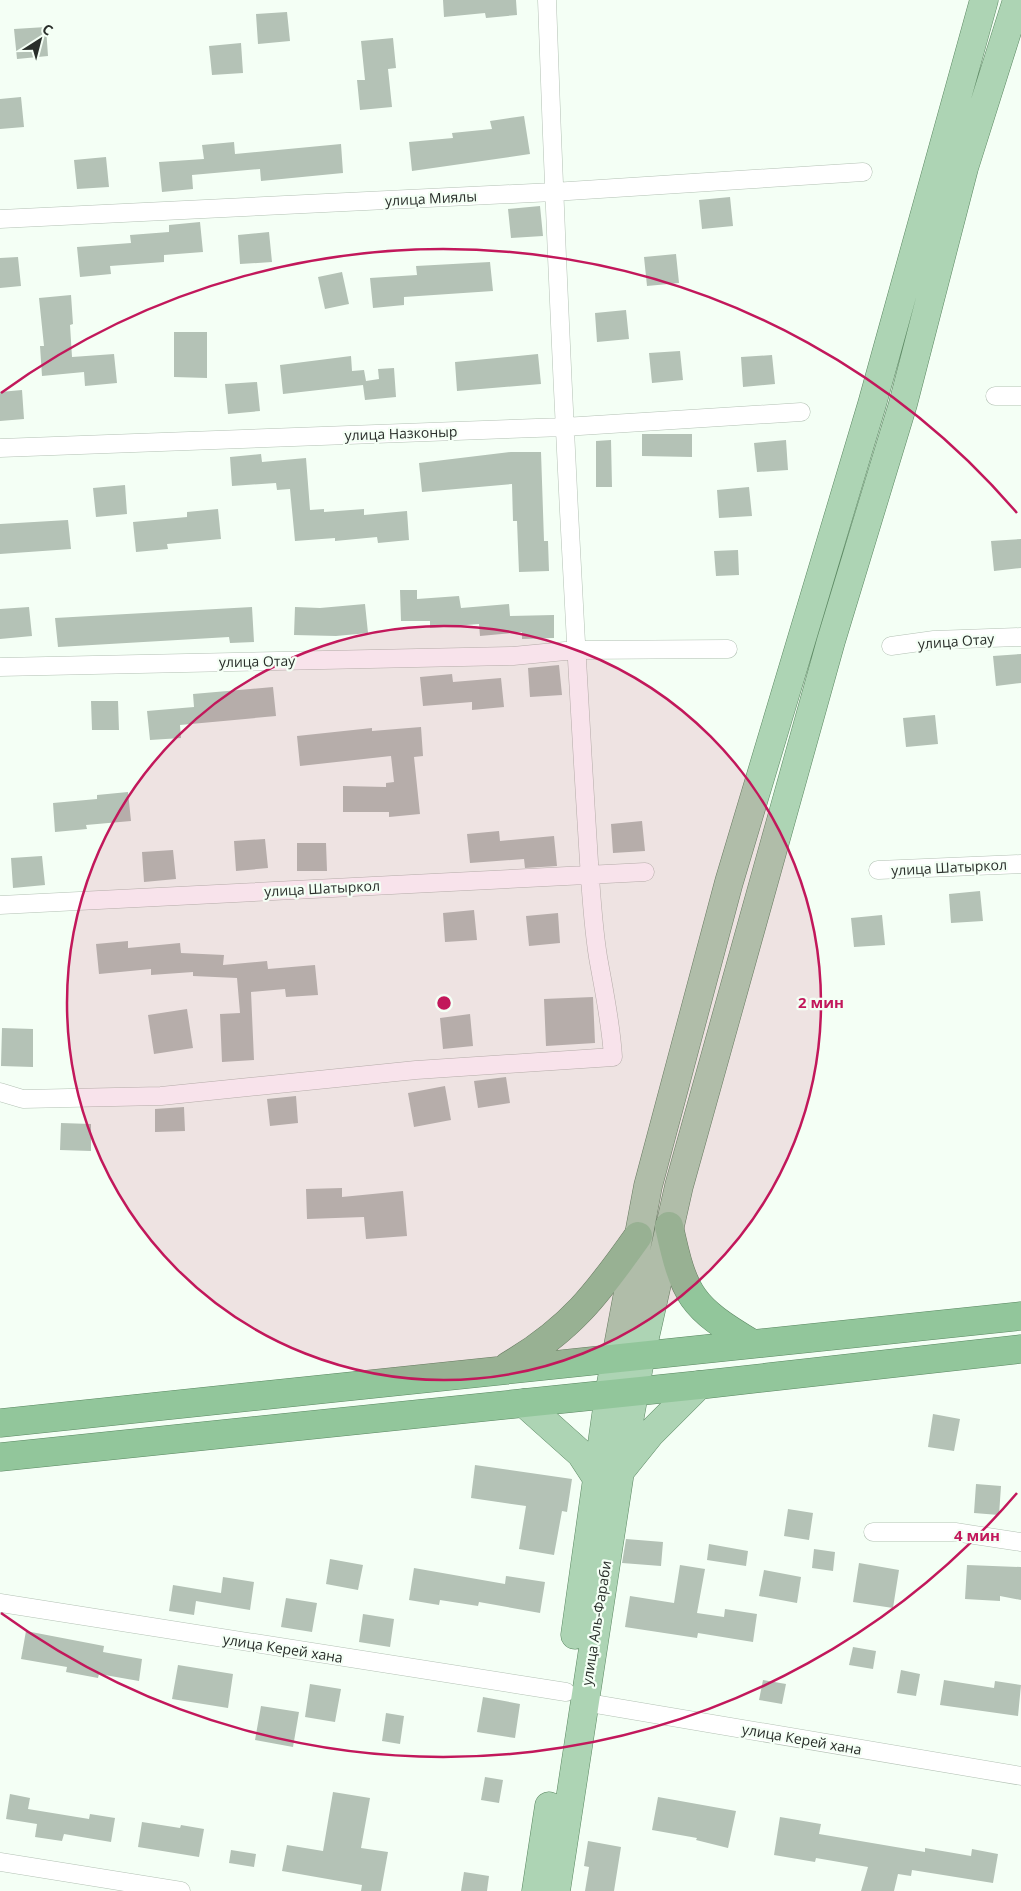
<svg xmlns="http://www.w3.org/2000/svg" width="1021" height="1891" viewBox="0 0 1021 1891" font-family="'Open Sans',sans-serif">
<style>
.building{fill:#b4c2b6}
.lines{fill:none;stroke-linecap:round;stroke-linejoin:round}
.minor-casing{stroke:#b3c1b4;stroke-width:19}
.primary-casing{stroke:#5c8863;stroke-width:29}
.trunk-casing{stroke:#5c8863;stroke-width:29}
.minor{stroke:#fff;stroke-width:18}
.primary{stroke:#add4b4;stroke-width:28}
.trunk{stroke:#92c69b;stroke-width:28}
.ring{fill:none;stroke:#c2185b;stroke-width:2.5}
.labels{text-anchor:middle;dominant-baseline:central;stroke-width:4.5;stroke-linejoin:round;paint-order:stroke}
.street-label{font-size:14px;fill:#292e2a;stroke:#f4fff5}
.centre{fill:#c2185b;stroke:#f4fff5;stroke-width:2.5}
.ring-label{font-size:15px;text-anchor:middle;font-weight:bold;fill:#c2185b;stroke:#f4fff5;stroke-width:4.5;stroke-linejoin:round;paint-order:stroke}
</style>
<rect width="100%" height="100%" fill="#f4fff5"/>
<!-- building -->
<path class="building" d="M443 0H516L517 15 486 18 485 13 444 17Z
M287 12 290 41 258 44 256 14Z
M46 27 48 56 17 59 14 29Z
M393 38 396 68 388 69 392 107 360 110 357 80H365L361 41Z
M241 43 243 73 212 75 209 46Z
M21 97 24 127 0 129V99Z
M524 116 530 154 412 171 409 142 453 138 452 133 492 129 490 121Z
M234 142 235 154 341 144 343 173 261 181 260 169 192 175 193 189 162 192 159 162 204 159 202 145Z
M106 157 109 187 77 189 74 160Z
M730 197 733 226 702 229 699 200Z
M540 206 543 236 511 238 508 209Z
M200 222 203 252 164 255V262L110 266 111 274 80 277 77 247 131 243 130 235 169 232V225Z
M269 232 272 262 240 264 238 235Z
M676 254 679 283 647 286 644 257Z
M18 257 21 286 0 288V258Z
M490 262 493 291 404 297V305L373 308 370 278 417 275 416 266Z
M342 272 349 304 325 309 318 277Z
M71 295 73 324 70 325 72 357 114 354 117 383 85 386 84 372 42 376 40 346H44L39 298Z
M626 310 629 339 597 342 595 313Z
M174 332H207V378L174 377Z
M680 351 683 380 652 383 649 353Z
M538 354 541 384 457 391 455 362Z
M772 355 775 384 743 387 741 357Z
M351 356 352 371 364 370 366 381 379 379 378 369 394 368 396 397 365 400 363 385 283 394 280 365Z
M257 382 260 411 228 414 225 384Z
M22 390 24 419 0 421V392Z
M642 434H692V457L642 456Z
M611 440 612 487H596V441Z
M786 440 788 470 757 472 754 443Z
M511 452H541L544 541H548L549 571 519 572 517 521H513L512 484 422 492 419 463Z
M261 454 262 462 306 458 310 510 324 509V512L364 509V515L407 511 409 540 378 543 377 537 335 541V538L295 541 290 489 277 490 276 483 232 486 230 457Z
M125 485 127 514 96 517 93 488Z
M749 487 752 516 719 518 717 490Z
M218 509 221 539 167 544 168 549 136 552 133 522 187 517V512Z
M68 520 71 549 0 554V524Z
M1021 539V568L994 571 991 541Z
M738 550 739 575 716 576 714 551Z
M400 590H417V599L459 596 461 608 509 604 510 616 554 615V638L522 639V632L480 636 479 624 430 628V621H401Z
M365 604 368 633 336 636 294 635 295 607 320 608Z
M29 607 32 636 0 639V609Z
M252 607 254 642 230 643 229 637 58 647 55 618Z
M1021 654V683L996 686 993 656Z
M559 665 562 695 530 697 528 668Z
M452 674 453 682 501 678 504 707 472 710V702L423 706 420 677Z
M273 687 276 716 180 725 181 738 150 740 147 711 194 707 193 694Z
M91 701H118L119 730H92Z
M935 715 938 744 906 747 903 718Z
M421 727 423 756 414 757 420 814 389 817V812H343V786L386 787V783L394 782 391 756 300 766 297 736 372 728V731Z
M128 792 131 821 86 825 87 829 55 832 53 803 97 799V795Z
M642 821 645 851 613 853 611 824Z
M499 831 500 841 554 836 557 866 525 868 524 859 470 863 467 834Z
M265 839 268 868 236 871 234 841Z
M297 843H326L327 871H297Z
M173 850 176 879 144 882 142 852Z
M42 856 45 885 13 888 11 858Z
M980 891 983 921 951 923 949 894Z
M474 910 477 940 445 942 443 913Z
M558 913 560 943 529 946 526 916Z
M882 915 885 945 854 947 851 918Z
M128 941V948L180 943 181 953 224 955 223 965 267 961 268 969 315 965 318 995 286 997 285 989 251 992 254 1060 222 1062 220 1014 240 1013 237 978 193 976V972L151 975V969L99 974 96 944Z
M593 997 595 1043 546 1046 544 999Z
M187 1009 193 1048 154 1054 148 1015Z
M470 1014 473 1046 443 1049 440 1018Z
M2 1028 33 1029V1067L1 1066Z
M506 1077 510 1103 478 1108 474 1081Z
M445 1086 451 1120 414 1127 408 1093Z
M296 1096 298 1123 270 1126 267 1099Z
M184 1107 185 1131 155 1132V1109Z
M61 1123 91 1124V1151L60 1150Z
M342 1188V1197L403 1191 407 1236 366 1239 364 1217 307 1219 306 1189Z
M933 1414 960 1419 954 1451 928 1447Z
M475 1465 572 1479 567 1512 562 1511 554 1555 519 1549 526 1506 471 1498Z
M976 1484 1001 1486 999 1515 974 1513Z
M788 1509 813 1513 809 1540 784 1536Z
M626 1539 663 1542 661 1566 622 1563Z
M709 1544 748 1551 746 1566 707 1560Z
M814 1549 835 1552 833 1571 812 1568Z
M330 1559 363 1565 358 1590 326 1584Z
M859 1563 899 1570 893 1608 853 1602Z
M680 1565 705 1569 697 1613 724 1617 725 1609 757 1614 753 1642 698 1633 697 1638 625 1627 630 1596 674 1603Z
M967 1565 1021 1567V1600L1000 1596V1601L965 1599Z
M414 1568 505 1584 506 1576 545 1582 540 1613 479 1602 478 1606 440 1600 439 1605 409 1600Z
M764 1570 801 1577 797 1603 759 1596Z
M223 1577 254 1582 250 1610 196 1601 194 1615 169 1611 173 1585 221 1593Z
M286 1598 317 1603 312 1632 281 1627Z
M363 1614 394 1619 390 1647 359 1642Z
M26 1631 104 1646 103 1652 142 1659 139 1681 99 1674 98 1678 66 1672 67 1667 21 1659Z
M853 1647 876 1651 873 1669 849 1665Z
M178 1665 233 1674 228 1708 172 1699Z
M901 1670 920 1674 916 1696 897 1693Z
M763 1680 786 1684 782 1704 759 1700Z
M944 1680 994 1688 995 1681 1021 1685 1018 1716 940 1705Z
M310 1684 341 1689 335 1722 305 1717Z
M483 1697 520 1704 515 1738 477 1732Z
M261 1706 299 1712 293 1747 255 1740Z
M386 1713 404 1716 400 1744 382 1741Z
M485 1777 503 1780 499 1803 481 1800Z
M333 1792 370 1798 361 1848 388 1852 381 1891H361L362 1885 282 1871 287 1845 323 1851Z
M10 1794 30 1798 28 1809 89 1819 90 1814 115 1818 111 1842 64 1834 62 1841 35 1837 37 1824 6 1819Z
M658 1797 736 1811 728 1848 696 1840 697 1838 652 1830Z
M780 1817 821 1824 819 1834 925 1852V1848L971 1856 972 1849 998 1854 993 1883 912 1870 911 1876 898 1874 894 1891H861L868 1867 816 1858 815 1862 774 1855Z
M142 1822 180 1828 181 1825 204 1829 199 1857 138 1847Z
M588 1841 621 1847 614 1891H585L589 1867 584 1866Z
M231 1850 256 1854 254 1867 229 1863Z
M464 1872 489 1876 487 1891H461Z"/>
<g class="lines">
<!-- minor casing -->
<g class="minor-casing">
<path id="minor" d="M0 219 553 192 863 172
M995 396H1021
M0 448 564 427 801 412
M891 646 934 640 1021 637
M0 667 513 656 576 650 728 649
M878 870 1021 864
M0 905 645 872
M0 1092 23 1099 161 1096 416 1070 613 1057C611 1023 604 991 598 957 593 926 591 893 589 862 571 575 557 288 547 0
M873 1532H955L1021 1542
M0 1603 566 1692
M583 1702 1021 1776
M0 1862 181 1891"/>
</g>
<!-- primary casing -->
<g class="primary-casing">
<path id="primary" d="M524 1403 581 1454 598 1480
M622 1469 651 1433 699 1385
M575 1635 609 1394 648 1186 729 882 872 404 984 0
M536 1891 549 1806
M556 1891 620 1472 641 1355 679 1186 831 641 903 404 964 168 1017 0"/>
</g>
<!-- trunk casing -->
<g class="trunk-casing">
<path id="trunk" d="M669 1226C684 1296 691 1307 753 1344
M508 1366C571 1329 597 1294 638 1236
M0 1423 1021 1316
M0 1457 699 1385 1021 1349"/>
</g>
<!-- minor -->
<use href="#minor" class="minor"/>
<!-- primary -->
<use href="#primary" class="primary"/>
<!-- trunk -->
<use href="#trunk" class="trunk"/>
</g>
<!-- distance rings -->
<circle cx="444" cy="1003" r="377" fill="#c2185b" fill-opacity=".12"/>
<g class="ring">
<circle cx="444" cy="1003" r="377"/>
<path d="M1017 1493A754 754 0 0 1 1 1613M1 393A754 754 0 0 1 1017 513"/>
</g>
<g class="labels">
<!-- street labels -->
<g class="street-label">
<text transform="translate(431 198) rotate(-3)">улица Миялы</text>
<text transform="translate(401 433) rotate(-2)">улица Назконыр</text>
<text transform="translate(956 641) rotate(-4)">улица Отау</text>
<text transform="translate(257 661) rotate(-1)">улица Отау</text>
<text transform="translate(949 867) rotate(-3)">улица Шатыркол</text>
<text transform="translate(322 888) rotate(-3)">улица Шатыркол</text>
<text transform="translate(596 1623) rotate(-81)">улица Аль-Фараби</text>
<text transform="translate(283 1648) rotate(9)">улица Керей хана</text>
<text transform="translate(802 1739) rotate(10)">улица Керей хана</text>
</g>
</g>
<circle cx="444" cy="1003" r="8" class="centre"/>
<g class="ring-label">
<text x="821" y="1008">2 мин</text>
<text x="977" y="1541">4 мин</text>
</g>
<!-- north arrow -->
<g transform="translate(40 40) rotate(36)" stroke="#f4fff5" stroke-width="4" paint-order="stroke">
<path d="M0-4L9 19L0 12L-9 19Z" fill="#292e2a"/>
<text y="-8" font-size="14" font-weight="bold" text-anchor="middle" fill="#292e2a">С</text>
</g>
</svg>
